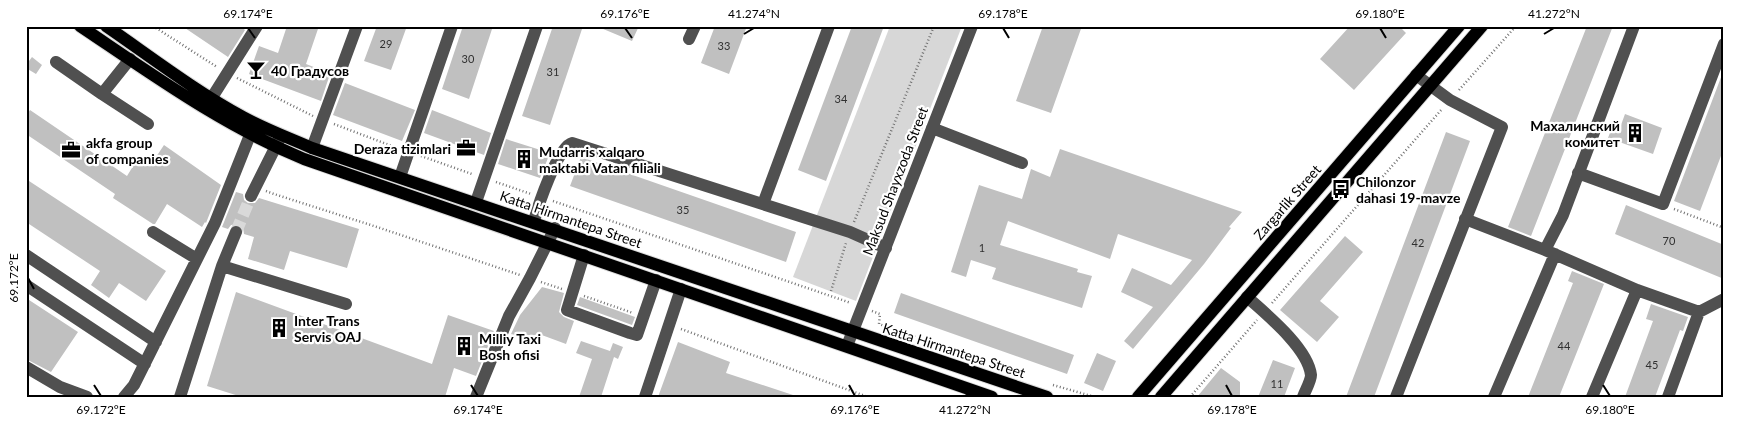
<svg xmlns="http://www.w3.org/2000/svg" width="1750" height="423" viewBox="0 0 1750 423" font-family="Lato,sans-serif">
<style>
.green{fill:#d7d7d7}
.building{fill:#c0c0c0}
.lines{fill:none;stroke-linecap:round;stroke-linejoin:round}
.minor-tunnel{stroke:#d9d9d9;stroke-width:12;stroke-dasharray:12 6;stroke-linecap:butt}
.major-casing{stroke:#dbdbdb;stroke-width:14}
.path{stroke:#727272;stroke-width:2.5;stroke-dasharray:1 2.5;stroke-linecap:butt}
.minor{stroke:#505050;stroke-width:12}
.major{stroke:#000;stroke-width:12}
.ticks{fill:none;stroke:#000;stroke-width:2}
.labels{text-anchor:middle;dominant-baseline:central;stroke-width:4.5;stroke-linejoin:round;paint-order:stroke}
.number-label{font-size:11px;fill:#303030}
.poi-label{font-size:14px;font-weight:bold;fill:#000;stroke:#fff;text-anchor:start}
.street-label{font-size:14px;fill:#000;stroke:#fff}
.neatline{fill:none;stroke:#000;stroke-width:2}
.ticks-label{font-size:12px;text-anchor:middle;fill:#000}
</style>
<rect width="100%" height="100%" fill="#fff"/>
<!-- green -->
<path class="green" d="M890 26H962L856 301 793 277Z"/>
<!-- building -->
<path class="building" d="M182 26H240L245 30 228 57Z
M287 26H319L306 64 329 73 328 76 329 77 321 101 249 74 259 46 278 53Z
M377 26H407L391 70 364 61Z
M463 26H493L469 99 442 89Z
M553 26H583L550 125 522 116Z
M596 26H639L632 41Z
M715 26H747L729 74 701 63Z
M852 26H884L826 181 798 170Z
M1043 26H1082L1051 113 1016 101Z
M1350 26H1399L1406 33 1354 90 1320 59Z
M1587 26H1613L1531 236 1508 227Z
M32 57 42 65 36 74 26 68V65Z
M1723 72 1724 148 1700 211 1674 201Z
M345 83 415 110 402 141 333 115Z
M30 110 127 176 138 158 150 166 164 145 221 185 206 223 205 222 202 227 167 204 155 224H153L113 198 115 194 26 134V116Z
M432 110 491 133 484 155 424 133Z
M1625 114 1662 128 1653 154 1608 138 1614 122 1621 125Z
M1446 132 1470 141 1374 397H1346Z
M506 139 550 153 540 178 498 164Z
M1060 149 1242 212 1229 227 1231 228 1204 264 1133 349 1124 341 1153 307 1121 292 1132 268 1171 285 1192 260 1118 234 1110 259 1008 221 1000 245 1078 269 1077 272 1092 276 1082 308 992 279 996 268 971 260 966 277 951 272 979 185 1022 199 1031 169 1050 177Z
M581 157 796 232 786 262 570 186Z
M26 179 166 271 146 301 119 283 109 298 91 285 100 271 26 222Z
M236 192 243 194 244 200 248 203H255L259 198 359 229 347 268 290 251 284 270 248 259 254 237 244 234 243 227 239 224 231 225 228 229 222 227Z
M1626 205 1724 245V279L1615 234Z
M1345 236 1363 252 1320 301 1339 317 1317 342 1280 310Z
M1572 271 1604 284 1559 397H1528L1573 283 1568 281Z
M542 287 564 293 559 312 564 317 574 321 566 344 539 334 537 342 511 334 520 315Z
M236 292 432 364 448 315 494 331 476 376 454 368 445 397H242L207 386Z
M901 293 1074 355 1067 374 894 313Z
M580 297 635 317 632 325 577 305Z
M26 298 78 332 51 372 26 359Z
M1651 304 1688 317 1683 331 1680 330 1655 397H1625L1653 321 1646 319Z
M581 341 610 351 613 343 623 347 618 359 614 357 601 397H579L592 359 576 353Z
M678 342 730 362 726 373 793 395V397H658Z
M1097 353 1116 361 1103 391 1084 383Z
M1273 360 1295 368 1284 397H1258Z
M1221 368 1240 382V397H1197Z"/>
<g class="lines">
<!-- minor-tunnel -->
<path class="minor-tunnel" d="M236 232 251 196"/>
<!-- major casing -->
<g class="major-casing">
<path id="major" d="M80 26C153 75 222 125 304 159L992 397
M106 26C151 57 195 91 243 117 265 129 289 138 312 148 558 229 802 315 1047 397
M1138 397 1459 26
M1161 397 1482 26"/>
</g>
<!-- path -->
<path class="path" d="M153 26 217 67
M237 78 313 116
M1459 90 1516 26
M334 124 397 148
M421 156 472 174
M496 182 531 194
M266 191 274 194 377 227 520 275
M553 201 851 303
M1674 209 1724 228
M854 222 934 26
M541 282 562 289
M831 291 846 243
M584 296 633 313
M1272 303 1442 109
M872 311 880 314 879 324 963 354
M681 329 868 397
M1053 385 1095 397
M1190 397 1257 320"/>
<!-- minor -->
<path class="minor" d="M689 39 695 26
M56 62 102 94 130 59
M102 94 148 124
M206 107 257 26
M932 128 1022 163
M312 148 357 26
M1578 173 1663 204 1724 44
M400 177 452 26
M251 196 280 138
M476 202 537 26
M763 204 829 26
M1465 219 1545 250 1563 215 1634 26
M534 221C538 206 558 146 572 143L850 232 886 248
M153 232 197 259
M1545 250 1637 290 1699 312
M26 255 156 342
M584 255 567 310 630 333 637 335 656 280
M222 266 346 304
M26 285 145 364
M1247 297C1266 314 1308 348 1311 375 1311 381 1305 391 1303 397
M847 346 972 26
M26 367 60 387 87 397
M124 397 134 385 215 223 250 135
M180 397 222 266 236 232
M476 397 509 316 530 278 555 228
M645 397 681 289
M1396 397 1502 127 1450 100 1416 75
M1494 397 1555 254
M1592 397 1637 290
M1668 397 1699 312 1724 299"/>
<!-- major -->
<use href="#major" class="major"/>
</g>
<!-- ticks -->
<path class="ticks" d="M248 28 255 38M625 28 632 38M1003 28 1009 38M1380 28 1386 38M744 34 754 28M1544 34 1554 28M28 278 34 289M94 385 101 396M471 385 478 396M849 385 855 396M1226 385 1232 396M1603 385 1610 396M965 396 976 389"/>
<!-- icons -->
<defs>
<g id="bar-bare" transform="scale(1.5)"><path d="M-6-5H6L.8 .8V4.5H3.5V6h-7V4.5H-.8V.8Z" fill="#000" stroke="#fff" stroke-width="2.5" paint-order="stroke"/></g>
<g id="building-bare" transform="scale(1.5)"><path d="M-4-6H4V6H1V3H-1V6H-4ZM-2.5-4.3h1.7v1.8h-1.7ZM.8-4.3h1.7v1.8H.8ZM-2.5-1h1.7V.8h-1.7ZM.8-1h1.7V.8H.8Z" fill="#000" stroke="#fff" stroke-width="2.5" paint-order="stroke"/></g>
<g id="office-bare" transform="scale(1.5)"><path d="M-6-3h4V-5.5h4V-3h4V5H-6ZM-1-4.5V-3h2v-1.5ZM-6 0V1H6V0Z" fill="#000" stroke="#fff" stroke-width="2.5" paint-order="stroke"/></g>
<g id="bus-bare" transform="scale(1.5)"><path d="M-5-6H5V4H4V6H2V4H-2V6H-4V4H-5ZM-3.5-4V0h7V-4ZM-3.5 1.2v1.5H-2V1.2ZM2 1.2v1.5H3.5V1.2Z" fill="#000" stroke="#fff" stroke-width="2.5" paint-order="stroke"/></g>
</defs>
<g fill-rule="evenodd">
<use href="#bar-bare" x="256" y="70"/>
<use href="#building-bare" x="1635" y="133"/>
<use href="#office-bare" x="466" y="148"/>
<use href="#office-bare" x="71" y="150"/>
<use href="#building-bare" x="524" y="159"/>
<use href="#bus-bare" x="1341" y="189"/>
<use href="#building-bare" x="279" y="328"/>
<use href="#building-bare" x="464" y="346"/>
</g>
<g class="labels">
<!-- number labels -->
<g class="number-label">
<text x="386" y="43">29</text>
<text x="724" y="45">33</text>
<text x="468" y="58">30</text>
<text x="553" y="71">31</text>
<text x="841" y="98">34</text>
<text x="683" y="209">35</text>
<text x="1669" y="240">70</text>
<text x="1418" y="242">42</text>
<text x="982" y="247">1</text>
<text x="1564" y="345">44</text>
<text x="1652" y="364">45</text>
<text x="1277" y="383">11</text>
</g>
<!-- poi labels -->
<g class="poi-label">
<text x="271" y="70">40 Градусов</text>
<text x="1620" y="125" text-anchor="end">Махалинский<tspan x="1620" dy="16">комитет</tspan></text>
<text x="86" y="142">akfa group<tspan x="86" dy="16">of companies</tspan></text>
<text x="451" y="148" text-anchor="end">Deraza tizimlari</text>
<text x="539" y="151">Mudarris xalqaro<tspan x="539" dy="16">maktabi Vatan filiali</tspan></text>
<text x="1356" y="181">Chilonzor<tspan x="1356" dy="16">dahasi 19-mavze</tspan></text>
<text x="294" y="320">Inter Trans<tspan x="294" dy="16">Servis OAJ</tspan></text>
<text x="479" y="338">Milliy Taxi<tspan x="479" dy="16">Bosh ofisi</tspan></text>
</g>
<!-- street labels -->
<g class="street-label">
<text transform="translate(895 181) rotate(-69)">Maksud Shayxzoda Street</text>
<text transform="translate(1287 202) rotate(-49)">Zargarlik Street</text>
<text transform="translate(571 219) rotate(19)">Katta Hirmаntepa Street</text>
<text transform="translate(954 350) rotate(18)">Katta Hirmаntepa Street</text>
</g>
</g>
<!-- border -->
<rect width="1750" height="423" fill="none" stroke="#ffffff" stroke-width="55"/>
<rect x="28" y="28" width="1694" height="368" class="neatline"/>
<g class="ticks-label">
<text x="248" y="18">69.174°E</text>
<text x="625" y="18">69.176°E</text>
<text x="754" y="18">41.274°N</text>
<text x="1003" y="18">69.178°E</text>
<text x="1380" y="18">69.180°E</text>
<text x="1554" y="18">41.272°N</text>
<text transform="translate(14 278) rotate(-90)" y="4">69.172°E</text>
<text x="101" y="414">69.172°E</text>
<text x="478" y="414">69.174°E</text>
<text x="855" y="414">69.176°E</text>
<text x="965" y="414">41.272°N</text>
<text x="1232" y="414">69.178°E</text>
<text x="1610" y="414">69.180°E</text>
</g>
</svg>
